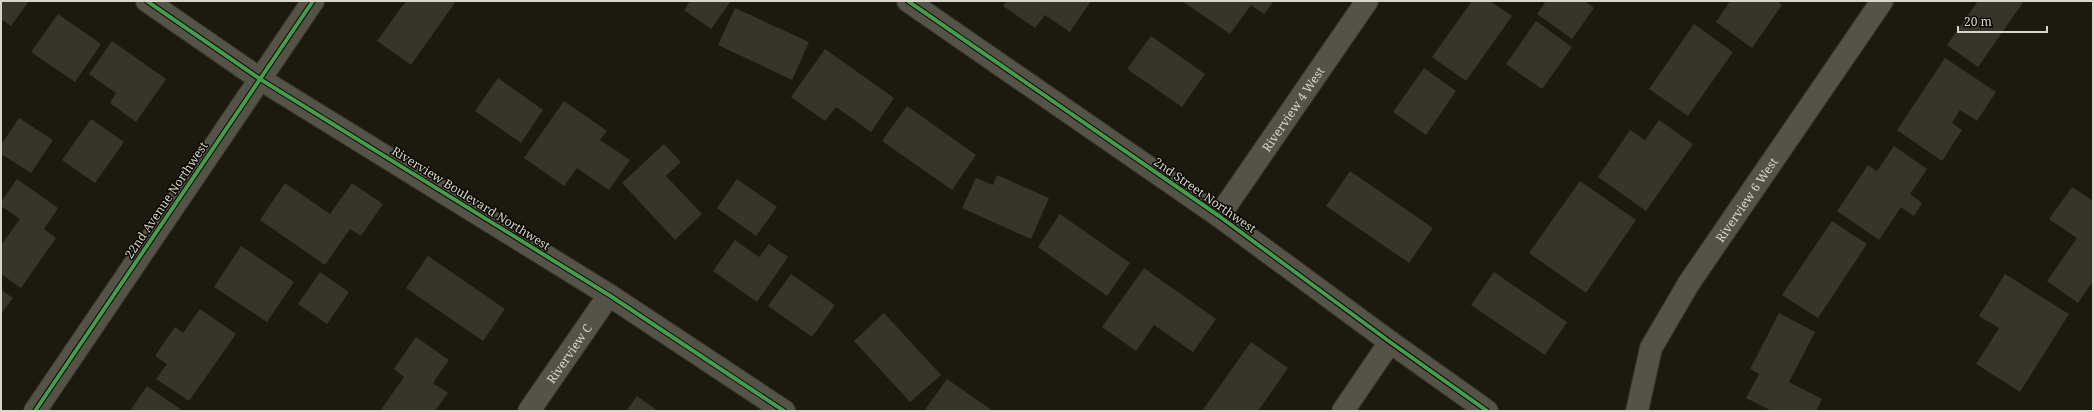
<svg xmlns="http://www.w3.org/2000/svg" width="2094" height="412" viewBox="0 0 2094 412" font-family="'Noto Serif',serif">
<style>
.building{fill:#37342a}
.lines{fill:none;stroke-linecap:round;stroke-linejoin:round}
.street-casing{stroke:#363329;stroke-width:24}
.street{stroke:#555247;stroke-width:22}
.cycleway-casing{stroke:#090702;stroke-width:6}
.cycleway{stroke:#469c4c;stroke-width:4}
.labels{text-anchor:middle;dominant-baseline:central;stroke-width:3;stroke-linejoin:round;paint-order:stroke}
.street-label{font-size:12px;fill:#d9d6c9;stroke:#090702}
</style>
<rect width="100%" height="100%" fill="#1c1a0e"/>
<!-- building -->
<path class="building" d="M1 1H29L11 26 1 19Z
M406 1H456L411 65 377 41Z
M690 1H731L711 29 684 10Z
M1007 1H1091L1070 32 1045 15 1035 28 1003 6Z
M1182 1H1274L1264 14 1251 5 1230 34Z
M1472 1H1490L1512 16 1466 81 1432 57Z
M1546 1H1585L1594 8 1572 39 1537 14Z
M1730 1H1777L1782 5 1752 48 1716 22Z
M1978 1H2024L1978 67 1947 45Z
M735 8 809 42 792 80 718 45Z
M58 14 101 44 75 82 31 52Z
M1536 21 1572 47 1542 89 1506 64Z
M1694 24 1733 52 1688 116 1649 89Z
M1151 36 1205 74 1182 107 1127 69Z
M112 41 166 79 136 122 110 103 116 93 89 74Z
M825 49 894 98 871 132 836 107 825 121 791 97Z
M1945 58 1996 92 1977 121 1960 110 1952 123 1962 130 1942 161 1897 130Z
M1424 68 1456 91 1426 135 1393 112Z
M498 78 543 110 521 143 475 111Z
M564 101 607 131 600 140 630 160 609 190 577 168 564 186 524 158Z
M907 106 976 155 952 190 882 141Z
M19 118 53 140 31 173 1 154V145Z
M91 119 124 142 95 183 62 160Z
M1659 120 1693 144 1646 211 1598 177 1630 130 1645 140Z
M664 144 681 162 666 176 702 214 675 240 622 183Z
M1894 146 1927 169 1910 194 1922 203 1914 216 1901 207 1879 240 1837 211 1868 165 1877 171Z
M1350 171 1433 228 1409 263 1326 206Z
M997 175 1049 198 1031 239 962 208 976 178 993 185Z
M17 179 58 208 44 229 56 238 21 288 1 274V245L20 219 1 206V202Z
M737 179 777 207 756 236 717 208Z
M1580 181 1636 220 1586 293 1529 253Z
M285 183 330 214 352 183 383 204 361 236 350 229 325 265 260 220Z
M2072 187 2093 201V281L2078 303 2047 281 2077 238 2049 219Z
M1060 214 1130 263 1107 296 1038 247Z
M1832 221 1867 244 1818 318 1782 295Z
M735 240 759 257 769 244 788 257 757 302 713 271Z
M241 246 294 282 267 322 214 287Z
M428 256 505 309 483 341 406 288Z
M1144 268 1216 319 1193 352 1154 325 1136 351 1102 327Z
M320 272 349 292 327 324 298 304Z
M1494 272 1567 322 1545 355 1471 305Z
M791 274 835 305 812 337 768 306Z
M2005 274 2069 314 2020 392 1976 364 1999 328 1979 316Z
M1 290 13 298 1 314Z
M200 309 236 334 189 401 156 379 167 364 155 356 175 327 183 333Z
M884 313 941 375 910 402 854 341Z
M1779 313 1815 332 1789 382 1822 399 1816 411H1772L1746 398 1759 374 1750 369Z
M416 337 449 360 433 383 448 393 435 411H380L404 377 394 369Z
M1251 342 1288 368 1258 411H1202Z
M947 379 993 411H924Z
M147 386 183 411H130Z
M637 396 658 411H626Z"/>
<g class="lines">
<!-- street casing -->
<g class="street-casing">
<g id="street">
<path d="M147 1 260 79 609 295 784 411"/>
<path d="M908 1 1219 216 1390 342 1487 411"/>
<path id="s1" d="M1219 216 1367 1"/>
<path d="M35 411 313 1"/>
<path id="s2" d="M529 411 609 295"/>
<path d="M1343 411 1390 342"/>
<path id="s3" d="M1637 411 1651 348 1689 283 1882 1"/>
</g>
</g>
<!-- street -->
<use href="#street" class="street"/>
<!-- cycleway casing -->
<g class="cycleway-casing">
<path id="cycleway" d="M147 1 260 79 609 295 784 411
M908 1 1219 216 1390 342 1487 411
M35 411 313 1"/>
</g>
<!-- cycleway -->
<use href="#cycleway" class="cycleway"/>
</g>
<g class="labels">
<!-- street labels -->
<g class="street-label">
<text stroke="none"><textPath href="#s1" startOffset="130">Riverview 4 West</textPath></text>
<text transform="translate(1205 195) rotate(35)">2nd Street Northwest</text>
<text transform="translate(471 198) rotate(32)">Riverview Boulevard Northwest</text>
<text transform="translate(166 200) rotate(-56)">22nd Avenue Northwest</text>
<text stroke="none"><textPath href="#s3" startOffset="241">Riverview 6 West</textPath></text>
<text stroke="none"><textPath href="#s2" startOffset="70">Riverview C</textPath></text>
</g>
</g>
<!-- border -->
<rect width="2094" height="412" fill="none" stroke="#d9d6c9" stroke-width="4"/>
<!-- scale -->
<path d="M1958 26v6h89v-6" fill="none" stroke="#d9d6c9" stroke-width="2"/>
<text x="1964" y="26" font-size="12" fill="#d9d6c9" stroke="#090702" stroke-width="3" paint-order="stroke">20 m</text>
</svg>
